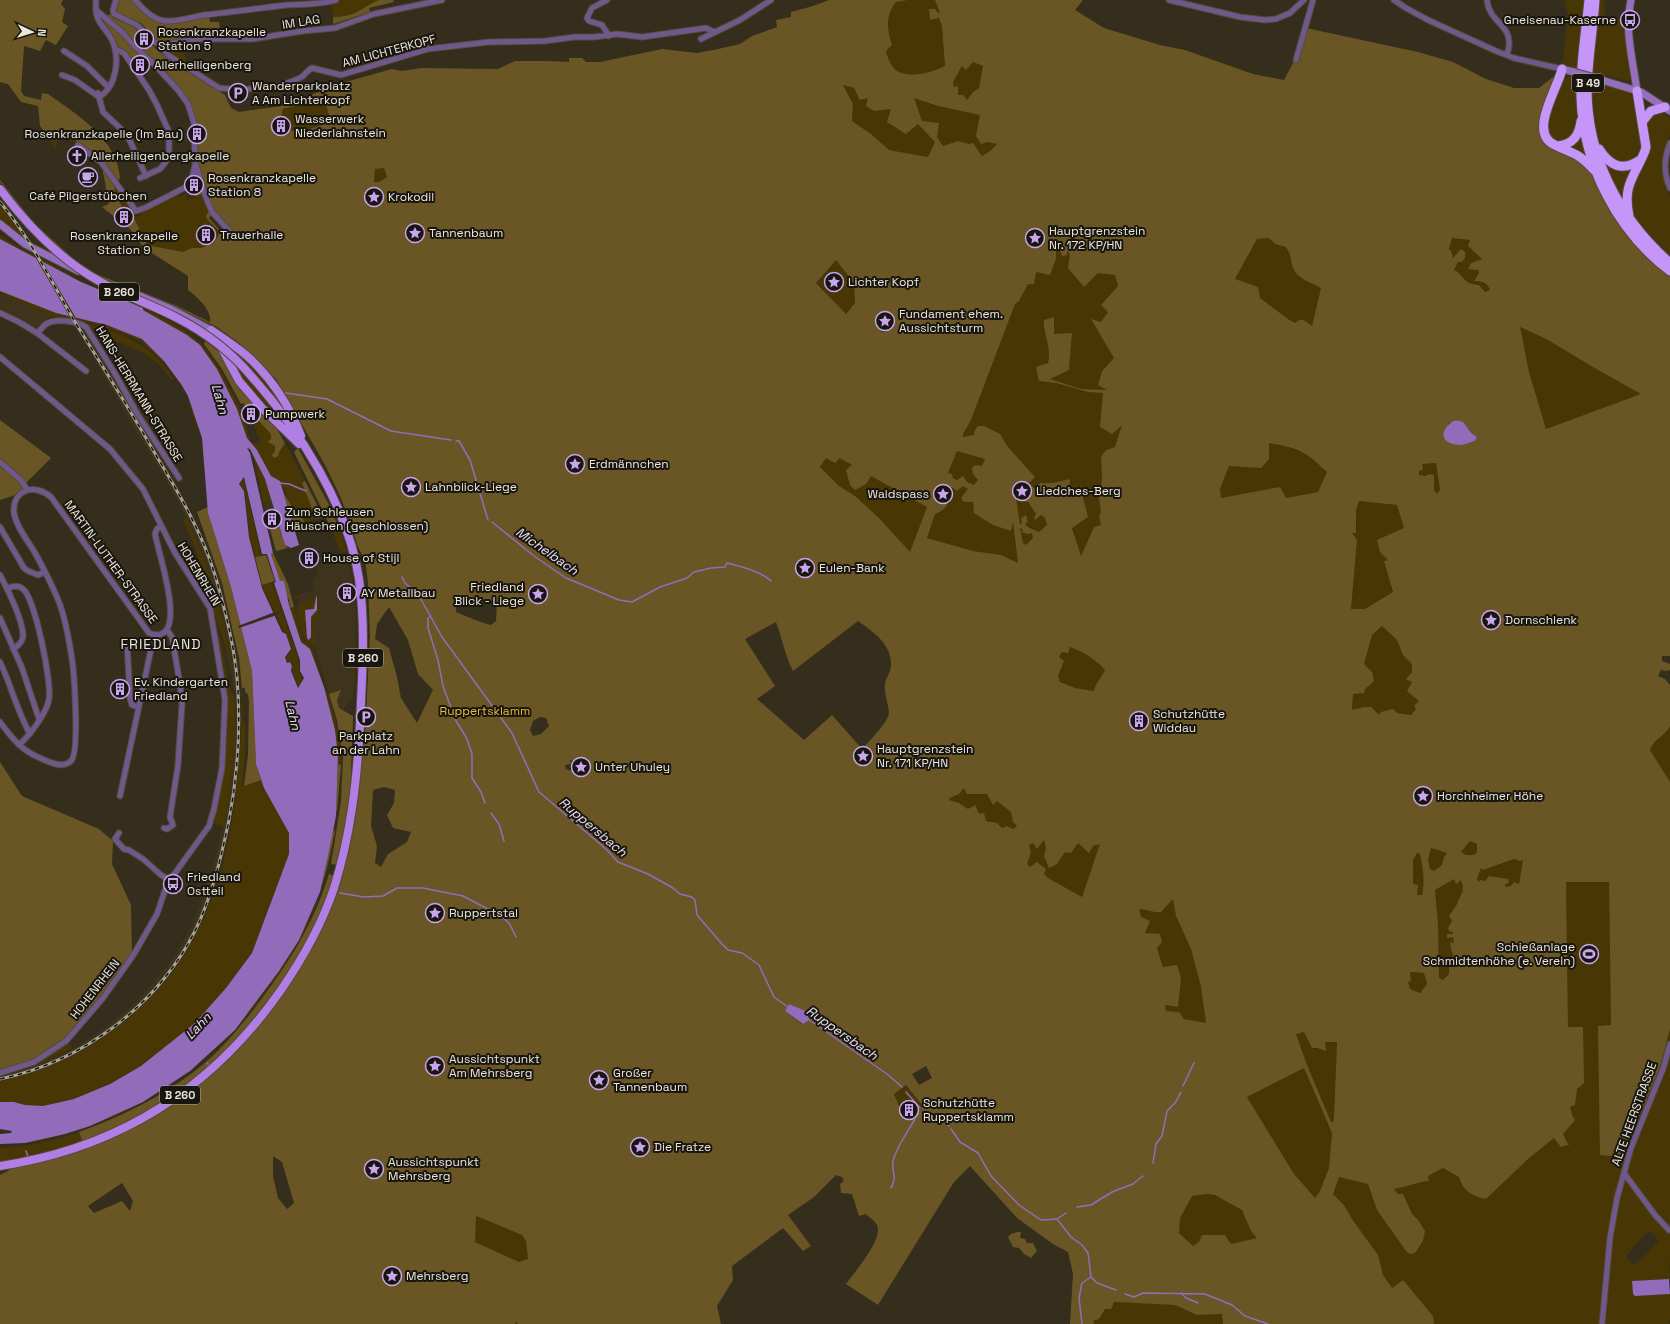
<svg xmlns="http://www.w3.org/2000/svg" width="1670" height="1324" viewBox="0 0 1670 1324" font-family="'Space Grotesk',sans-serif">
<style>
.built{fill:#3e341c}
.green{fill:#483705;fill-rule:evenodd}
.forest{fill:#6a5624;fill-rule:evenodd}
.water{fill:#926cba;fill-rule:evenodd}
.pier{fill:#352e1d}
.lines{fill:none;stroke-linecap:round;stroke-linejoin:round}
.stream{stroke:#926cba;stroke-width:1.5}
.street-casing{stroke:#524c3c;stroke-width:7}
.secondary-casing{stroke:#524c3c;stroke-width:9}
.primary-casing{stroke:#524c3c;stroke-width:10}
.highway-casing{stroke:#524c3c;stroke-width:11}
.street{stroke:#70588a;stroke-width:5}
.secondary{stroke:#956ebd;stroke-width:7}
.primary{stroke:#b17ee4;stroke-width:8}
.highway{stroke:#c595f7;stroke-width:9}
.rail-casing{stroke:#a8a296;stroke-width:3}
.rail{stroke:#19160f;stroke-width:1.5;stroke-dasharray:4.5;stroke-linecap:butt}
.secondary-bridge-casing{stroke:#524c3c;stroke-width:9;stroke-linecap:butt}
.primary-bridge-casing{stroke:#524c3c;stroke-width:10;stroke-linecap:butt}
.secondary-bridge{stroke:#956ebd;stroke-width:7}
.primary-bridge{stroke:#b17ee4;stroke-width:8}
.labels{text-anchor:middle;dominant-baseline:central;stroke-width:4;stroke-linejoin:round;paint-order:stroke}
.shield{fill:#19160f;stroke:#ada89f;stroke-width:1}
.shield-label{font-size:11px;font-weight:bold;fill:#ece7dd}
.poi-label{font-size:12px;fill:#ece7dd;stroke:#19160f;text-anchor:start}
.street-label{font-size:12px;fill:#ece7dd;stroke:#19160f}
.park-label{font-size:12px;fill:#ecbc36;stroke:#19160f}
.water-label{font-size:13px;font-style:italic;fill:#e6ddf2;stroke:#19160f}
.quarter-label{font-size:14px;letter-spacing:1px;fill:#ece7dd;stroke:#19160f}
</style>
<rect width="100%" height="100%" fill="#352e1d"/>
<!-- built -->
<path class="built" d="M0 200 17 221 27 235 24 236 0 204Z
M0 293 8 297 51 315 36 329 20 318 0 309Z
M83 327 177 485 201 534 220 583 236 655 241 697 233 688 230 658 221 613 205 560 196 537 168 483 131 423 77 328Z
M272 500 279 526 270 529 263 502Z
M348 562 352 578 356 612 355 682 353 699 342 710 339 708 337 700 340 691 329 694 298 595 314 590 313 579 317 577V564Z
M234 695 241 702V722L240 765 233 811 226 846 215 885 198 930 185 952 160 987 134 1013 105 1036 76 1054 57 1063 35 1072 0 1081V1074L37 1064 67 1052 102 1030 135 1003 156 980 174 957 190 929 199 908 216 856 228 804 233 763 235 728Z"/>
<!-- green -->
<path class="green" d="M343 0H379C360 8 357 17 333 17L332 3Z
M908 0H935L940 13 930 20 939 18 942 26 945 66C933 72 911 78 899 72 891 68 888 58 886 51L892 45C887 29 885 16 895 2Z
M1564 0H1586L1580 36 1577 69 1562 65 1568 14Z
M1598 0H1604L1605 17 1625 20 1632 78 1627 81 1593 72Z
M181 45 186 58V65L168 52 167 49 169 47Z
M973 62 983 66 979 88 973 92 967 100 958 95 957 86 954 87 953 82 962 66Z
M1571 76 1577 77 1578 124 1575 135 1560 143 1551 139 1545 126 1563 79Z
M1593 82 1620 89 1631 93C1634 110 1642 135 1640 151 1639 157 1633 162 1627 163 1624 164 1621 163 1618 162 1593 156 1593 103 1593 82Z
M843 84 854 88 869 98 918 123 935 142 928 157 889 150 871 134 852 121 853 104Z
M325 98 331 121C310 129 300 134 278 129L283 109Z
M914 98 938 106 980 115 977 136 981 143 988 142 997 144 990 151 982 156 978 149 958 141 943 146 937 137 922 121Z
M1661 112 1670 118V134L1663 153 1662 165 1663 179 1670 195V256L1638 222 1633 215 1628 196 1649 141 1647 122 1650 115Z
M1581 134 1588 160 1569 148Z
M64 136 72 138 79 142 78 145C70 140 65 138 57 141V147L54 148 51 141 52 138Z
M1603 163 1635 166 1624 200 1621 202Z
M384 168 387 177 379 182H374L375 169Z
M118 187 133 210V214L128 217 118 199 117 200 113 194V189Z
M202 193 209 211 206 216 207 219 220 232 214 243 201 248H192L183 252 147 245 134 218 141 215 140 212 176 194 178 197 185 194 188 200Z
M0 204 15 223 24 240 0 221Z
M0 235 20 248 39 257 79 280 125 301 81 282 0 239Z
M1269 238 1275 244 1286 247C1292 257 1290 258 1293 268 1297 279 1312 282 1321 288L1312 326 1295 323 1288 319 1235 279 1257 239Z
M1452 238 1470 240 1468 246 1482 259 1471 263 1478 269 1479 273 1474 281C1482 281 1487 283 1490 290L1485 292 1479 285C1462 284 1467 276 1454 270L1458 262C1448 256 1449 248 1452 238Z
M1060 250 1067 251 1098 273 1115 275 1118 286 1101 305 1108 311 1101 323 1092 320 1114 358 1102 371 1098 385 1108 390 1081 389 1049 379 1069 370 1072 334H1054V317L1044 320V327L1050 354 1040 381 1056 383 1088 392 1103 393 1123 424 1115 447 1106 450 1101 457 1102 479 1099 499 1101 511 1099 517 1101 526 1094 527 1080 557C1073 531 1069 506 1070 479L1053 483H1040L1035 489 1029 483 1035 477 1008 447 1000 434 984 426 975 435 963 437V434L971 420 1015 303 1036 272 1050 274 1056 259 1055 251Z
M836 259 854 283 855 303 845 314 816 282Z
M0 291 56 313 70 316 71 319H59L8 297 0 293Z
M143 308C164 318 181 326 198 341 213 353 251 422 249 441L247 438 237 409 217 369 200 345 143 310Z
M75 318C97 322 120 327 140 338 145 341 149 346 154 351 176 373 189 397 199 427H197L184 390 166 365 148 348 139 340 129 336 100 325 77 320Z
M84 323C124 333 151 344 174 379H170L161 366 142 352 90 330Z
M1519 327 1548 340 1591 366 1642 394 1546 429 1529 372Z
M217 336 235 348 268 382 295 425 221 342Z
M232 363 252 381 293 435 253 395Z
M250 411H253L254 415 271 434 275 451 279 452 285 443 305 481 302 483 316 519 305 523 298 509 292 507 280 481 271 476 257 450 252 445V443L260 444V440L249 412Z
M1269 443C1299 448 1305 451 1327 472L1318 492 1286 498 1280 487 1221 499 1220 489 1229 466 1269 459Z
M957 451 985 459 982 466H978L976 476 978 480 974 485 959 479 953 478 948 473Z
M253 455 265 479 272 500 263 502Z
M840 457 927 507 910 553 855 496 839 486 820 467 826 458Z
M1436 463 1440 490 1437 494 1426 476 1419 475V471L1422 470 1421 464Z
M244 479 261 556 255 557 250 537 245 491 240 484Z
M963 486 968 488 975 513 993 525 1011 531 1012 521 1018 563 1001 555 973 551 927 538 935 514 942 512 950 500 952 487Z
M1019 491 1036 514 1035 520 1041 515 1045 518 1047 525 1039 532 1031 527H1028L1025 524 1028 522 1022 521V523L1020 524 1014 492Z
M1359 501 1397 505 1404 529 1385 567 1391 582V589L1393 592 1365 609H1351L1357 540 1352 533 1357 532 1356 510Z
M187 518C210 568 226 622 232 677L222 633 211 605 213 604C205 575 196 547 183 520Z
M339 528 347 553 340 551 332 530Z
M1020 528 1027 534 1030 533 1033 535V538L1026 546 1023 544Z
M272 582 282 610 275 613 262 585Z
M298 595 301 604 316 599 314 609 305 611 307 638 311 637V617L313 615 318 598 319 618 313 619 315 647C300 640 299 622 296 608L300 606 299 600 294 597Z
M294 608 302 638 312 648 323 683 321 682 310 649 301 642 290 609Z
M282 612 299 660V672L303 678 298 686 292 671 293 666 291 661 288 662 286 657 292 649C288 637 281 627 276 615Z
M1382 626 1397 640 1403 655 1412 664V672L1406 679 1412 682 1419 701 1416 709 1411 715 1397 713 1379 715 1352 710 1353 694 1365 689 1374 680 1370 669 1364 665 1372 635Z
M218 637H220L230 690 234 695 235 728 233 763 228 804 223 826 212 823C226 783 229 737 227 695 226 675 221 656 218 637Z
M1069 647C1084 652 1095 659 1105 670 1101 678 1096 682 1094 691L1075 688 1060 682 1058 676 1064 661 1059 657 1062 652Z
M324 687 327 692C334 716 342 740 341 765L338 764 335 730Z
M241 702 243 706 242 719 245 724V753L242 786H244L261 780 289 833V854L252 953 226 988 195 1023 141 1066 109 1084 74 1099 43 1106 25 1105 14 1102H0V1081C40 1073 80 1056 112 1031 135 1014 156 994 173 971 228 898 242 791 241 702Z
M1670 726V782L1650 750C1653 739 1665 738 1670 726Z
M964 788 970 794H987L993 805 997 801 1011 812 1013 822 1017 826 1013 829 1002 828 997 823 986 821 979 814 968 809 959 803 949 801 950 798 959 794Z
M1044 839 1046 848 1044 856 1057 864 1065 852 1078 843 1093 846 1101 843 1082 897 1048 878C1042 872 1032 871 1027 864L1031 853 1029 845 1033 843 1037 849Z
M1470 841 1477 844V852L1474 856 1466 855 1461 852Z
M1431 848 1447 853 1444 857 1442 865 1434 871 1430 869 1428 860Z
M1417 853 1420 854C1423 868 1424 880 1423 895H1417L1413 885V860Z
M1514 859 1520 861 1524 859 1519 884 1504 887V879L1489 876 1485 881 1479 882 1477 879 1481 868 1483 867V870Z
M1454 878 1461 880C1466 893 1456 905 1449 916L1452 921 1448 928 1449 931H1453V934L1448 938 1452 937 1454 943 1450 942 1451 950 1454 957 1449 961V974L1443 980 1439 978 1438 924 1435 890Z
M1566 882H1609L1611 1026H1598L1624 1157 1630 1139 1660 1067 1670 1029V1263H1669L1670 1281 1669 1279 1632 1281 1633 1294 1635 1296 1670 1294V1320L1668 1321 1670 1324H1434L1433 1316 1403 1280 1392 1288 1383 1275 1378 1255 1352 1219 1344 1205 1333 1194 1339 1177 1369 1184 1377 1210 1418 1220 1412 1214 1403 1194 1398 1195 1394 1189C1406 1187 1416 1182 1429 1181L1428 1176 1443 1168 1459 1177 1461 1185 1486 1199 1528 1159 1554 1138 1568 1143 1563 1134C1572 1125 1572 1120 1570 1107L1575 1105 1583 1027H1568ZM1650 1231 1659 1241 1639 1262 1633 1265 1626 1256 1633 1249 1632 1248 1645 1234Z
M1173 898 1176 916 1191 949 1201 987 1206 1024 1184 1019 1179 1012 1166 1011 1165 1005 1177 1007 1157 947 1145 933 1139 909H1147L1154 913Z
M310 916C310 922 305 930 302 935 277 982 233 1040 190 1071 206 1058 222 1045 235 1029 265 996 290 956 310 916Z
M1410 972 1424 973 1427 984 1419 993 1410 989 1408 982 1411 980Z
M1304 1031 1312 1048 1325 1051V1042L1337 1041 1334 1117 1333 1122H1331L1307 1065 1296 1034Z
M67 1042 73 1048 30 1067 51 1055Z
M1304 1068 1332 1133 1329 1168 1320 1191 1315 1199 1294 1174 1247 1097Z
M907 1085 923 1106 912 1117 899 1106 894 1094Z
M143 1102C103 1124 61 1138 16 1145L65 1134 90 1126Z
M79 1132 83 1142 61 1150 0 1162V1148C27 1146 54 1141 79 1132Z
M1206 1194C1215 1195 1238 1204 1242 1211 1249 1221 1249 1229 1258 1238L1231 1244 1199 1242 1193 1246 1179 1233 1180 1218 1192 1196Z
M475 1216 522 1235 526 1241 528 1259 519 1262 475 1242Z
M1114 1302 1175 1305 1197 1315 1223 1314V1324H1094L1093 1321 1099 1319 1105 1309Z"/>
<!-- forest -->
<path class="forest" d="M0 0H63L61 4 65 9 62 22 68 26 56 45 46 40 40 51 24 46 21 91 24 96 41 100 42 93 48 94C77 115 117 138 120 178L118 181 121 186 114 189 115 193 113 195 116 200 118 199 127 216 132 214 147 245 183 252 192 248H201L214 243 220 232 207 219 206 216 209 211 202 194 195 196 189 184 193 168V123L191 114 183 98 150 62 137 69 125 50 118 47 114 37 99 15 104 17 111 14 113 18 134 27 149 43 172 62 225 95 231 108 239 112 281 106 342 83 392 69 402 71 421 68 498 69 515 61H550L569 62V58H582L586 62H600L662 49 697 53 718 49 740 44 752 36 777 27 776 20 791 17V12L813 6 829 0H908L896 2C885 16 887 29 892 45L886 51C888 58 891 68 899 72 913 78 933 72 945 66L942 26 939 18 930 20 929 9H935L938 13H940L935 0H1083L1075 10 1104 28 1160 45 1185 50 1253 74 1284 80 1293 63 1306 28 1418 52 1453 62 1486 79 1514 88H1539L1553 77 1554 80 1541 131C1557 143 1575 154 1588 170 1596 178 1601 195 1607 205 1623 234 1644 255 1670 275V656H1662V661L1670 664V670L1666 671 1661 670 1658 676 1665 679 1670 685V726C1665 737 1653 739 1650 750L1670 782V1029L1660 1067 1630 1139 1624 1157 1600 1155 1598 1026 1611 1025 1609 882H1566L1568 1027H1583L1584 1083 1577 1089 1575 1105 1570 1107 1572 1115 1575 1120 1563 1134 1569 1146 1566 1145 1561 1147 1554 1138 1528 1159 1486 1199C1473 1197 1462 1190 1459 1177L1443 1168 1428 1176 1429 1181C1417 1182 1406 1187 1394 1189L1398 1194H1403L1412 1214 1418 1220 1425 1231 1423 1241 1415 1253 1410 1254 1406 1251 1377 1210 1368 1184 1339 1177 1333 1194 1344 1205 1352 1219 1378 1255 1383 1275 1392 1288 1403 1280 1433 1316 1434 1324H1223L1222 1314 1197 1315 1175 1305 1114 1302 1111 1309H1105L1099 1319 1093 1321 1094 1324H1070L1073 1274 1068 1252 1053 1244 1017 1218 970 1166 954 1182 878 1305 846 1284C854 1273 884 1238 877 1225 875 1221 869 1217 866 1214L859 1216 852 1194 841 1193 840 1184 844 1181 842 1177 836 1175 814 1197 788 1215 811 1246 803 1251 783 1228 732 1266 733 1280 717 1306 721 1324H518L516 1322 515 1324H0V1175L8 1171 12 1167 76 1152 98 1143 207 1077 298 969 348 849 355 821 365 736 370 636 368 583 365 560 358 547 351 524 340 496 325 465 276 379 238 342 217 327 174 306 94 275 76 263 59 248 36 226 0 182V180L34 223 75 260 96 274 177 306 210 322C212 310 197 297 188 290V276L144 248 130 229 102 207 109 204 100 156 69 136 53 135 45 133 40 126 38 106 21 102 8 84 0 82ZM973 62 983 66 979 88 973 92 967 100 963 95H958V86L954 87 953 82 962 66 966 70ZM843 85 854 88 860 100 868 98 866 106 874 111 891 109 887 122 906 134 918 124 935 142 928 157 889 150 871 134 852 121 853 104ZM324 98 331 121C311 129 300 134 278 129L283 109ZM914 98 938 106 980 115 976 136 981 144 988 142 997 144 990 151 982 156 973 143 969 144 958 141 943 146 937 137 939 123 922 121ZM384 168 387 177 379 182H374L375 169ZM214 212 234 237 233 239 228 240 209 218ZM1269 238 1275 244 1286 247C1292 257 1290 258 1293 268 1297 279 1311 282 1321 288L1312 326 1304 320H1299L1295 323 1288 319 1260 298 1258 287 1235 279 1257 239ZM1452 238 1470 240 1468 246 1482 259 1471 263 1468 269 1478 270 1479 273 1474 281C1482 281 1487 282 1490 290L1485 292 1479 285C1462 284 1467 277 1454 270L1458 262H1462L1465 258V252L1461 249 1453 258 1451 251 1449 249ZM1060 250 1062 256 1067 255V251L1070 254 1068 268 1084 287 1098 273 1115 275 1118 286 1101 305 1108 312 1101 322 1091 319 1114 358 1102 371 1098 385 1107 390 1081 389 1050 379 1069 370 1072 333 1054 334V317L1044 320C1043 335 1052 347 1048 363L1036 367 1039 381 1056 383 1088 392 1103 393 1100 427 1112 434 1122 425 1115 447 1106 450 1101 457 1102 479 1099 499 1101 511 1099 517 1101 525 1094 527 1081 556 1072 528 1088 517 1082 494 1069 497 1070 479 1053 483H1040L1035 489 1029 483 1035 477 1008 447 1000 434 984 426H978L975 430 974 435 963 437V434L971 420 1015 304 1019 301 1028 284H1034L1036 272 1050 275 1056 259V251ZM836 260 854 283 855 303 846 314 816 283ZM883 316 889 319 888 328 885 332H881L879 321ZM1520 327 1548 340 1591 366 1641 394 1546 429 1529 372ZM1453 421H1459L1477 437 1475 441 1470 442 1448 424ZM1269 443C1299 448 1305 451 1327 472L1318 492 1286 498 1280 487 1221 498 1220 489 1229 466 1261 468 1269 459ZM957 451 985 459 982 466 975 465 972 468 973 474 978 480 974 485 967 482 963 476 957 480 953 478 952 474 948 473ZM826 458 835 463 840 458 852 465 846 470 850 485 855 490 866 484 871 476 927 507 910 552 878 517 855 496 839 486 820 467ZM1436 463 1440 490 1437 494 1434 490V475L1429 474 1426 476 1419 475V471L1423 470 1422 464ZM963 486 968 489 961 498 964 502H973L974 513 993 525 1011 531 1013 523 1018 563 1001 555 973 551 927 538 935 514C948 510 950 500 952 487L957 491ZM1015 492H1019L1020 497 1022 501 1028 502 1036 514 1034 518 1035 520 1041 515 1045 518 1047 525 1039 532 1028 527 1025 524 1028 522 1026 515 1021 518 1022 523 1020 524ZM1359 501 1397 505 1404 528 1377 540 1380 552 1388 560 1384 561 1393 592 1365 609H1351L1357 540 1352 533H1356V510ZM1020 528 1023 530 1021 532 1028 534 1032 533 1033 538 1026 545 1023 543ZM465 597 497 602 496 621 491 625C479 622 468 617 456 612V602ZM389 607 408 640 418 674 433 690 417 723 401 698 397 677 389 648 375 639 377 624ZM858 621C872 631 892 644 891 665 891 673 885 678 885 685 884 694 888 703 889 712 889 722 869 741 862 749L832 715 804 740 757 699 775 686 745 639 776 622C782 638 785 656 793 671ZM1382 626 1397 640 1403 655 1412 664V672L1406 679 1412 682 1407 691 1419 701 1414 706 1416 709 1411 715 1397 713 1393 709 1381 712 1379 715 1371 707H1364L1352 710 1353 694 1364 693 1365 689 1374 681 1372 672 1364 664 1372 635ZM1070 647C1084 652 1095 659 1105 670 1101 678 1096 682 1094 691L1075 688 1060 682 1058 676 1064 661 1059 657 1062 652 1068 653ZM540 717 546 718 549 726 541 734 533 736 530 730 533 721ZM570 760 585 764 586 774 579 770 572 771 566 769 565 765 571 764ZM384 787 395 790 394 803 387 815 393 828 411 832 407 842 388 854 381 867 375 863 377 846 371 826 373 790ZM964 788 967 794H987L993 805 997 801 1011 812 1013 822 1017 826 1013 829 1007 826 1002 828 997 823 986 821 984 813 979 814 975 805 968 809 959 803 949 800 950 798 959 794ZM1044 840 1046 848 1044 856 1049 868 1057 864 1065 852 1071 853 1078 843 1089 853 1093 846 1100 844 1082 897 1048 878 1044 874 1046 869 1037 862 1030 867 1027 864 1031 853 1029 845 1033 843 1037 849ZM1470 841 1477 844V852L1474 855H1466L1461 852ZM1431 848 1447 853 1444 857 1442 865 1434 871 1430 869 1428 860ZM1417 853 1420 854C1423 868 1425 881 1422 895H1417L1418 885 1413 884V860ZM1514 859 1520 861 1523 860 1519 884 1514 882 1511 886 1505 887V884L1509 883 1508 879 1489 876 1485 881 1480 880 1479 882 1477 879 1481 868 1483 870ZM1454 879 1456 884 1461 880 1463 887 1462 888 1463 890 1457 904 1449 916 1452 921 1448 928 1449 931 1453 932V934H1447V938L1453 937 1454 943 1450 942 1451 950 1454 957 1449 961V974L1443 980 1439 978 1438 924 1435 890ZM1173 899 1176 916 1191 949 1201 987 1206 1023 1184 1019 1179 1012 1166 1011 1165 1005 1178 1007 1181 978 1177 965 1163 967 1157 948 1162 942 1160 934 1145 933 1150 921 1141 917 1139 909C1147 909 1153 913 1161 912ZM1410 972 1424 973 1427 984 1420 993 1410 989 1408 982 1411 981ZM789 1004 807 1012 802 1024 785 1011ZM1304 1032 1312 1048H1317L1326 1051 1325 1042H1337L1334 1117 1333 1122H1331L1307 1065 1296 1034ZM926 1066 932 1078 919 1085 912 1074ZM1304 1068 1332 1133 1329 1168 1320 1191 1315 1198 1294 1174 1247 1097ZM906 1085 923 1106 912 1117 899 1106 894 1094ZM273 1156 282 1162 294 1203 287 1209 278 1198 273 1176ZM122 1183 133 1201 130 1211 122 1201 94 1213 88 1206ZM1206 1194 1215 1195 1242 1210 1251 1231 1257 1238 1231 1244 1225 1235H1202L1199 1242 1193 1246 1179 1233 1180 1218 1192 1196ZM476 1216 522 1235 526 1241 528 1259 519 1262 475 1242Z
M118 0H132L143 13 159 21 209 16 210 22H219L220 31 224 37 200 29 180 34 182 39 159 42 141 23 118 13 116 9Z
M379 0H393L394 2 369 8 370 12 333 24V17C357 17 360 8 379 0Z
M205 341 221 353 234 381 275 426 285 443 279 452 278 456 274 458 272 455 275 451V446L268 442 271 439V434L253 415V412H249L243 403 241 404 222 369 204 344Z
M0 420 51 458 24 485 25 488 18 494 0 500Z
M298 448 328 503 339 528 332 530 294 452Z
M305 481 323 517 316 519 302 483Z
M284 493 292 507 298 509 305 523 293 526Z
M208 507V513L231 587 252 671 256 764 261 780 244 786 248 755 249 702 248 694 245 692V688H242L239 658 222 583 197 512Z
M279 526 285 545 288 548 276 551 270 529Z
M273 553 288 584 294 607 290 608 289 600 280 582 271 554Z
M266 555 275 581 262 585 255 557Z
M341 690 337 700 339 708 353 716 350 805 338 865 331 864 341 802 343 757 337 720 329 694Z
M0 762 22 796 99 829 113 841 112 864 131 905 132 953 102 997 66 1038 35 1060 0 1071Z
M338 764 341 765 337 811H336Z
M333 830 335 831C329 861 323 889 311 917L321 890Z
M329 874 335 876 323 908 305 947 267 1005 210 1068 150 1111 83 1143 79 1132C121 1117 167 1094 201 1066 220 1051 236 1031 251 1013 284 970 313 927 329 874Z
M1017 1232H1021L1020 1238 1025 1239 1027 1243H1033L1037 1251 1031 1258 1024 1254 1019 1248 1013 1247 1008 1237 1011 1234Z"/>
<!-- water -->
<path class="water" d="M0 239 81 282 143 308V310L187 335 200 345 217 369 237 409 247 438 257 450 271 476 280 481 299 545 291 548 285 545 265 479 250 449 247 448 250 453 273 553 271 554 280 581H284L289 605 301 642 310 649 324 687 335 730 338 755 336 816 328 856 320 892 299 940 279 971 235 1030 190 1071 143 1102 90 1126 65 1134 25 1143 0 1144V1134L11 1133 12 1131 0 1129V1102H14L25 1105 43 1106 74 1099 110 1084 141 1066 195 1023 226 988 252 953 289 854V833L264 788 256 764 252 671 231 587 208 513 202 438 188 396 181 384 164 361 142 339 107 325 56 313 0 291ZM244 477 262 554H267L276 582 274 583 300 660V671L304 678 298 688 291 671 292 666 290 662 287 663 285 657 291 649 286 634 282 632 262 588 249 537 244 491 239 484Z
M1453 421C1465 420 1463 423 1469 430 1471 433 1475 435 1477 437L1475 441C1470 442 1465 445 1459 445 1440 444 1439 431 1453 421Z
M317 596V610L311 617V637L309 640 307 638 305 610 314 609 316 597Z
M789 1004 808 1012 809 1020 803 1024 785 1011Z
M1669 1279 1670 1294 1635 1296 1633 1294 1632 1281Z"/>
<!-- pier -->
<path class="pier" d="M33 253 40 257 77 320 71 319Z
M275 612 277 615 239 628 238 626Z"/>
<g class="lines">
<!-- stream -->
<path class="stream" d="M286 393 327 399 391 431 451 440
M456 441H459L470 460 488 520
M279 483 289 484 306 491
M492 522 534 556 566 578 619 600 632 602 660 587 687 578 694 572 711 568 725 567 727 563C740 566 762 572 771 581
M402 577 405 583 418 594 442 637 512 733 539 792 606 849 618 862 648 874 673 888 680 894 692 897 695 900 697 915 722 944 728 950 742 953 759 965 774 997 788 1007
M431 616 428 618V628L438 660 443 686 455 719 467 739 472 754V778L481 792 485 803
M491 813 499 824 504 841
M340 893 364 897 383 896 397 888H423L463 896 501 916 509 923 516 937
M808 1019 887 1074 902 1087
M207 1063 210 1066
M1183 1086 1194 1063
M906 1092 920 1108
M928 1112 949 1126
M951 1129 960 1142 978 1153 991 1176 1019 1205 1041 1220 1057 1219 1066 1213
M26 1151 28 1157
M1153 1163 1156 1144 1162 1136 1167 1111 1175 1103 1181 1092
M891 1188C898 1176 891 1172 893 1161 896 1148 908 1131 915 1119
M1077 1207 1091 1205 1112 1192 1133 1184 1143 1176
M1057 1219 1071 1237 1082 1245 1088 1253 1091 1277
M1091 1277 1097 1283 1116 1290
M1181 1293 1186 1298 1198 1303
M1125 1294 1134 1297 1143 1293 1205 1294 1232 1305 1245 1316 1268 1324
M1082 1324 1079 1298 1082 1283 1091 1277"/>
<!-- street casing -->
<g class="street-casing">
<path id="street" d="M96 0C96 5 95 11 97 16 99 25 108 31 112 40 120 57 117 87 99 97
M116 0 113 10 114 14 137 25 154 42 162 45 196 39H253L303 31 335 28 374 14 442 0
M135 0C143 9 152 19 165 21 178 22 192 17 204 15 232 12 260 8 287 5 304 4 320 5 336 0
M607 0 592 8 587 18 589 21 602 25 609 36
M1169 0 1240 17 1265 20 1276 19 1290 13 1304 0
M1394 0 1406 8 1428 20 1496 51 1514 58 1562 69
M1487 0C1489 25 1517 24 1507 55
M96 10 123 33 134 46 152 62 178 90 188 104 194 123 195 162 205 195 212 212 232 234
M701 39 740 20 771 0
M160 45 168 55 219 88 245 90C252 87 265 88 273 87 283 84 295 82 303 76 306 73 308 70 312 68L341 75 428 49 489 42 545 41 575 37H594L617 34 642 37 706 28 714 32
M115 49 124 53 149 90 157 105 169 132V154L165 163 160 169 140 178
M64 51 87 66 108 87
M1296 60 1313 0
M62 75 75 80 99 97
M98 93 103 112 121 129 130 141 146 176
M1670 143C1664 158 1663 173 1670 188
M78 145 101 162 136 211 147 207 190 185 192 178 195 165
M0 313 19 322 37 333C40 331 43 326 46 324 55 318 77 321 86 327L114 372 138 415 179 478
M37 333 86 371
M0 357 110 449 143 489 175 553 210 608 225 700 222 768 214 809 209 826 170 880 164 893 157 914 134 954 103 998 66 1041 34 1062 0 1073
M0 462 22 481 27 490
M0 527 24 568 28 571 38 575 44 572
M0 575C7 588 24 622 23 637 22 643 18 646 13 649
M8 588C13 586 19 585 23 589 35 598 52 683 49 699 47 713 29 736 19 745
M0 618 22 668 39 719
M127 642 130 698 132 705 138 707
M0 662C11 685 17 711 30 734
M0 722C11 737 22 751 40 758 49 762 63 769 71 761 80 752 74 673 72 659 69 640 66 620 59 602 52 585 43 567 34 551 27 540 16 526 14 513 12 489 35 483 51 497L149 633C154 635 157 636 161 634 184 626 158 552 155 534L157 529 161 526
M120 796 154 635
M164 828 167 829 173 825 170 817 178 765 182 704 180 684 172 637 167 630
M119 833 115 839 124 849 129 850 143 859 161 875 170 880
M1624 1173 1655 1215 1669 1230
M1602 1324 1610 1238 1617 1198 1631 1148 1663 1069 1670 1044"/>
</g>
<!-- secondary casing -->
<g class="secondary-casing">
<path id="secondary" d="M1631 0C1624 29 1633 61 1637 91
M1562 69 1574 72
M1595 78 1641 92 1670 111
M0 224 25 244 78 271
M123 289 171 309 211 330"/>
</g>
<!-- primary casing -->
<g class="primary-casing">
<path id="primary" d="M211 330C223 338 235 346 246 355 270 376 290 406 301 436
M221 347 239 381 262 408 299 444
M0 1166C120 1148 212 1089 281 990 303 958 322 924 334 888 351 834 357 780 360 724 362 676 366 627 359 579 348 506 300 431 252 377"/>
</g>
<!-- highway casing -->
<g class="highway-casing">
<path id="highway" d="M1589 0C1586 32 1580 65 1581 97 1583 165 1617 231 1670 271
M1595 0C1593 29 1588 58 1587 88 1587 157 1619 218 1670 263
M1562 69C1558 88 1529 131 1553 144 1572 154 1578 152 1594 170
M1642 122 1651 111 1665 107
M1558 146C1573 144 1579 136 1581 121
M1599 149C1610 166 1622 172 1640 160
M1629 216C1624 192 1629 183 1640 162 1642 157 1645 153 1646 147L1637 91"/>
</g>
<!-- street -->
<use href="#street" class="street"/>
<!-- secondary -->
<use href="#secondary" class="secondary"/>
<!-- primary -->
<use href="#primary" class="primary"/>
<!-- highway -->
<use href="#highway" class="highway"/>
<!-- rail casing -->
<g class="rail-casing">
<path id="rail" d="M0 202C31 239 53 285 78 327 105 370 132 413 157 457 180 495 202 533 215 575 225 609 234 644 237 678 241 726 238 773 229 820 221 858 212 896 195 931 157 1006 82 1062 0 1079"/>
</g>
<!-- rail -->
<use href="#rail" class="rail"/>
<!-- secondary-bridge casing -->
<g class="secondary-bridge-casing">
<path id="secondary-bridge" d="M1574 72 1595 78"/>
</g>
<!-- primary-bridge casing -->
<g class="primary-bridge-casing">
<path id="primary-bridge" d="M0 189C27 225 59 259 99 281 125 296 153 305 179 319 206 333 232 353 252 377"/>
</g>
<!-- secondary-bridge -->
<use href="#secondary-bridge" class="secondary-bridge"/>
<!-- primary-bridge -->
<use href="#primary-bridge" class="primary-bridge"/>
</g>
<!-- icons -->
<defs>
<g id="bus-ring" transform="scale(1)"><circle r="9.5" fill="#19160f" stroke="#c8a5ee" stroke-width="1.5"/><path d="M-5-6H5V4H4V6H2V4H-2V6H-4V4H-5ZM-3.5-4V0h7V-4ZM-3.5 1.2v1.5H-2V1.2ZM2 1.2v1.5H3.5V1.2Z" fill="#c8a5ee"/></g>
<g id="building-ring" transform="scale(1)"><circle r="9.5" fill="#19160f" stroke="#c8a5ee" stroke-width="1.5"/><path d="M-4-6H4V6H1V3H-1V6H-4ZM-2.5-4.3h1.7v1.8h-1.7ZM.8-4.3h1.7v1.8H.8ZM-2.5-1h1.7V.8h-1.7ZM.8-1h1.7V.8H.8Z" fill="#c8a5ee"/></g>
<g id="parking-ring" transform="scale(1)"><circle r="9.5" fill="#19160f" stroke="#c8a5ee" stroke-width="1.5"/><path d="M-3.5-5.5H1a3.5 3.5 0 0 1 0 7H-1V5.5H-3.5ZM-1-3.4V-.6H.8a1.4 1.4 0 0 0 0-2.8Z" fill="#c8a5ee"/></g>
<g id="church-ring" transform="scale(1)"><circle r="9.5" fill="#19160f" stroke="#c8a5ee" stroke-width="1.5"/><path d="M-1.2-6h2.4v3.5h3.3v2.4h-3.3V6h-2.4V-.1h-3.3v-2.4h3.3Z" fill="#c8a5ee"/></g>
<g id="cafe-ring" transform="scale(1)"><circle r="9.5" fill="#19160f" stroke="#c8a5ee" stroke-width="1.5"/><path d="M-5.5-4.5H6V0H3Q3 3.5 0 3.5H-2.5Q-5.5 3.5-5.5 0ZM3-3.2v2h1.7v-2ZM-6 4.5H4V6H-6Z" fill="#c8a5ee"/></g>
<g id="sight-ring" transform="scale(1)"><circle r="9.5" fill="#19160f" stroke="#c8a5ee" stroke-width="1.5"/><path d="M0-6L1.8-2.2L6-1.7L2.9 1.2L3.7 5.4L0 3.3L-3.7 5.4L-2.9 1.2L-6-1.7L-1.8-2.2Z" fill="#c8a5ee"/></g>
<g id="stadium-ring" transform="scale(1)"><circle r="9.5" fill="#19160f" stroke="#c8a5ee" stroke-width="1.5"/><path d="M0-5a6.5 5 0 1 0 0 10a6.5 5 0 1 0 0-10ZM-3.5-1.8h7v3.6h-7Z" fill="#c8a5ee"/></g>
</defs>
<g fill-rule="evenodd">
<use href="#bus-ring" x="1630" y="20"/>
<use href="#building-ring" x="144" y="39"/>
<use href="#building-ring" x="140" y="65"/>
<use href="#parking-ring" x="238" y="93"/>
<use href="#building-ring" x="281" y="126"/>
<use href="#building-ring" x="197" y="134"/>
<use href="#church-ring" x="77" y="156"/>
<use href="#cafe-ring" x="88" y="177"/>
<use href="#building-ring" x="194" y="185"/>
<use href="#sight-ring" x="374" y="197"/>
<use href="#building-ring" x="124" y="217"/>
<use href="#sight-ring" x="415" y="233"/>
<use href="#building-ring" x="206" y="235"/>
<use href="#sight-ring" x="1035" y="238"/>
<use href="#sight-ring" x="834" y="282"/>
<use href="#sight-ring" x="885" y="321"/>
<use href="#building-ring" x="251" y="414"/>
<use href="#sight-ring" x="575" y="464"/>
<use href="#sight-ring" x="411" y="487"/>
<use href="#sight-ring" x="1022" y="491"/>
<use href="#sight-ring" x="943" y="494"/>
<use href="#building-ring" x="272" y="519"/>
<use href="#building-ring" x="309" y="558"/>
<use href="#sight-ring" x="805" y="568"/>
<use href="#building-ring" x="347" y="593"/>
<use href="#sight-ring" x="538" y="594"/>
<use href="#sight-ring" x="1491" y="620"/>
<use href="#building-ring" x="120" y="689"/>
<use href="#parking-ring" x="366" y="717"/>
<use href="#building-ring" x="1139" y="721"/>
<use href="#sight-ring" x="863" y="756"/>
<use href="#sight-ring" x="581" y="767"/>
<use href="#sight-ring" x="1423" y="796"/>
<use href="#bus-ring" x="173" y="884"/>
<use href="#sight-ring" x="435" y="913"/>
<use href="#stadium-ring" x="1589" y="954"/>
<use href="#sight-ring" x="435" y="1066"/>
<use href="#sight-ring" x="599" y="1080"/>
<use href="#building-ring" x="909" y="1110"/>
<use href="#sight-ring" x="640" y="1147"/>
<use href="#sight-ring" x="374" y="1169"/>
<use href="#sight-ring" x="392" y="1276"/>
</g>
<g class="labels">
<!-- shield labels -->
<g class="shield">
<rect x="1572" y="74" width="32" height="18" rx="3"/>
<rect x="99" y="283" width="40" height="18" rx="3"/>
<rect x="343" y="649" width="40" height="18" rx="3"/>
<rect x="160" y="1086" width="40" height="18" rx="3"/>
</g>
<g class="shield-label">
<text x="1588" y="83">B 49</text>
<text x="119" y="292">B 260</text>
<text x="363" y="658">B 260</text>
<text x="180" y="1095">B 260</text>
</g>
<!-- poi labels -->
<g class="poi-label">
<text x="1616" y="20" text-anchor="end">Gneisenau-Kaserne</text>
<text x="158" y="32">Rosenkranzkapelle<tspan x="158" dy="14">Station 5</tspan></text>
<text x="154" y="65">Allerheiligenberg</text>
<text x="252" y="86">Wanderparkplatz<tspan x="252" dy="14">A Am Lichterkopf</tspan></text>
<text x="295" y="119">Wasserwerk<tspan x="295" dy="14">Niederlahnstein</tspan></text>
<text x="183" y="134" text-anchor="end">Rosenkranzkapelle (Im Bau)</text>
<text x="91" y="156">Allerheiligenbergkapelle</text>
<text x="208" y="178">Rosenkranzkapelle<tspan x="208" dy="14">Station 8</tspan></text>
<text x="88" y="196" text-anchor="middle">Café Pilgerstübchen</text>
<text x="388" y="197">Krokodil</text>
<text x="1049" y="231">Hauptgrenzstein<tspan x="1049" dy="14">Nr. 172 KP/HN</tspan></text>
<text x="429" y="233">Tannenbaum</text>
<text x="220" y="235">Trauerhalle</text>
<text x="124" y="236" text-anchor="middle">Rosenkranzkapelle<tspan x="124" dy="14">Station 9</tspan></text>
<text x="848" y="282">Lichter Kopf</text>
<text x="899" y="314">Fundament ehem.<tspan x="899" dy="14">Aussichtsturm</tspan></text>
<text x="265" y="414">Pumpwerk</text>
<text x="589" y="464">Erdmännchen</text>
<text x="425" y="487">Lahnblick-Liege</text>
<text x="1036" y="491">Liedches-Berg</text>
<text x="929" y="494" text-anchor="end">Waldspass</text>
<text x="286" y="512">Zum Schleusen<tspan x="286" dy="14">Häuschen (geschlossen)</tspan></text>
<text x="323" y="558">House of Stijl</text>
<text x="819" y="568">Eulen-Bank</text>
<text x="524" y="587" text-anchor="end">Friedland<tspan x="524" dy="14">Blick - Liege</tspan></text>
<text x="361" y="593">AY Metallbau</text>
<text x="1505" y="620">Dornschlenk</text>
<text x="134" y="682">Ev. Kindergarten<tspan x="134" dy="14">Friedland</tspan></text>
<text x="1153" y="714">Schutzhütte<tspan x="1153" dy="14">Widdau</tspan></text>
<text x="366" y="736" text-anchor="middle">Parkplatz<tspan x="366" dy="14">an der Lahn</tspan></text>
<text x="877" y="749">Hauptgrenzstein<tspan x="877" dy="14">Nr. 171 KP/HN</tspan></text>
<text x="595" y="767">Unter Uhuley</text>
<text x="1437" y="796">Horchheimer Höhe</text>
<text x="187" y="877">Friedland<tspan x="187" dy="14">Ostteil</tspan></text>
<text x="449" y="913">Ruppertstal</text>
<text x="1575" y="947" text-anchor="end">Schießanlage<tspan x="1575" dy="14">Schmidtenhöhe (e. Verein)</tspan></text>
<text x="449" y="1059">Aussichtspunkt<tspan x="449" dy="14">Am Mehrsberg</tspan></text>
<text x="613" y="1073">Großer<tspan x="613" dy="14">Tannenbaum</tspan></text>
<text x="923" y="1103">Schutzhütte<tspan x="923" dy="14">Ruppertsklamm</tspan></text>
<text x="654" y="1147">Die Fratze</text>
<text x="388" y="1162">Aussichtspunkt<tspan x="388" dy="14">Mehrsberg</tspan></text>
<text x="406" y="1276">Mehrsberg</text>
</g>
<!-- street labels -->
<g class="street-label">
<text transform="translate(301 22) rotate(-9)">IM LAG</text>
<text transform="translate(389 51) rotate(-15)">AM LICHTERKOPF</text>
<text transform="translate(139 394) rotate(59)">HANS-HERRMANN-STRASSE</text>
<text transform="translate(111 562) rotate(54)">MARTIN-LUTHER-STRASSE</text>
<text transform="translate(199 574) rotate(59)">HOHENRHEIN</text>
<text transform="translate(95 989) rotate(-52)">HOHENRHEIN</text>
<text transform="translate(1634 1114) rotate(-70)">ALTE HEERSTRASSE</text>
</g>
<!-- park labels -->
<g class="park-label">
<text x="485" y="711">Ruppertsklamm</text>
</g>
<!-- water labels -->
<g class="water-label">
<text transform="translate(220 399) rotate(74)">Lahn</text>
<text transform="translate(547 551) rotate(35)">Michelbach</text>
<text transform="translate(293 715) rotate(77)">Lahn</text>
<text transform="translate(593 827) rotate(40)">Ruppersbach</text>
<text transform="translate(198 1026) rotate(-47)">Lahn</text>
<text transform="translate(842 1033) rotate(35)">Ruppersbach</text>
</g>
<!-- quarter labels -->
<g class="quarter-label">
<text x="161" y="644">FRIEDLAND</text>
</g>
</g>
<!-- north arrow -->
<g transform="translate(32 32) rotate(94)" stroke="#19160f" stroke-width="3" paint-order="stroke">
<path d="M0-3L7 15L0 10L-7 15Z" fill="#ece7dd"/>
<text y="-6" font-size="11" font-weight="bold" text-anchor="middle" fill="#ece7dd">N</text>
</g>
</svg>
